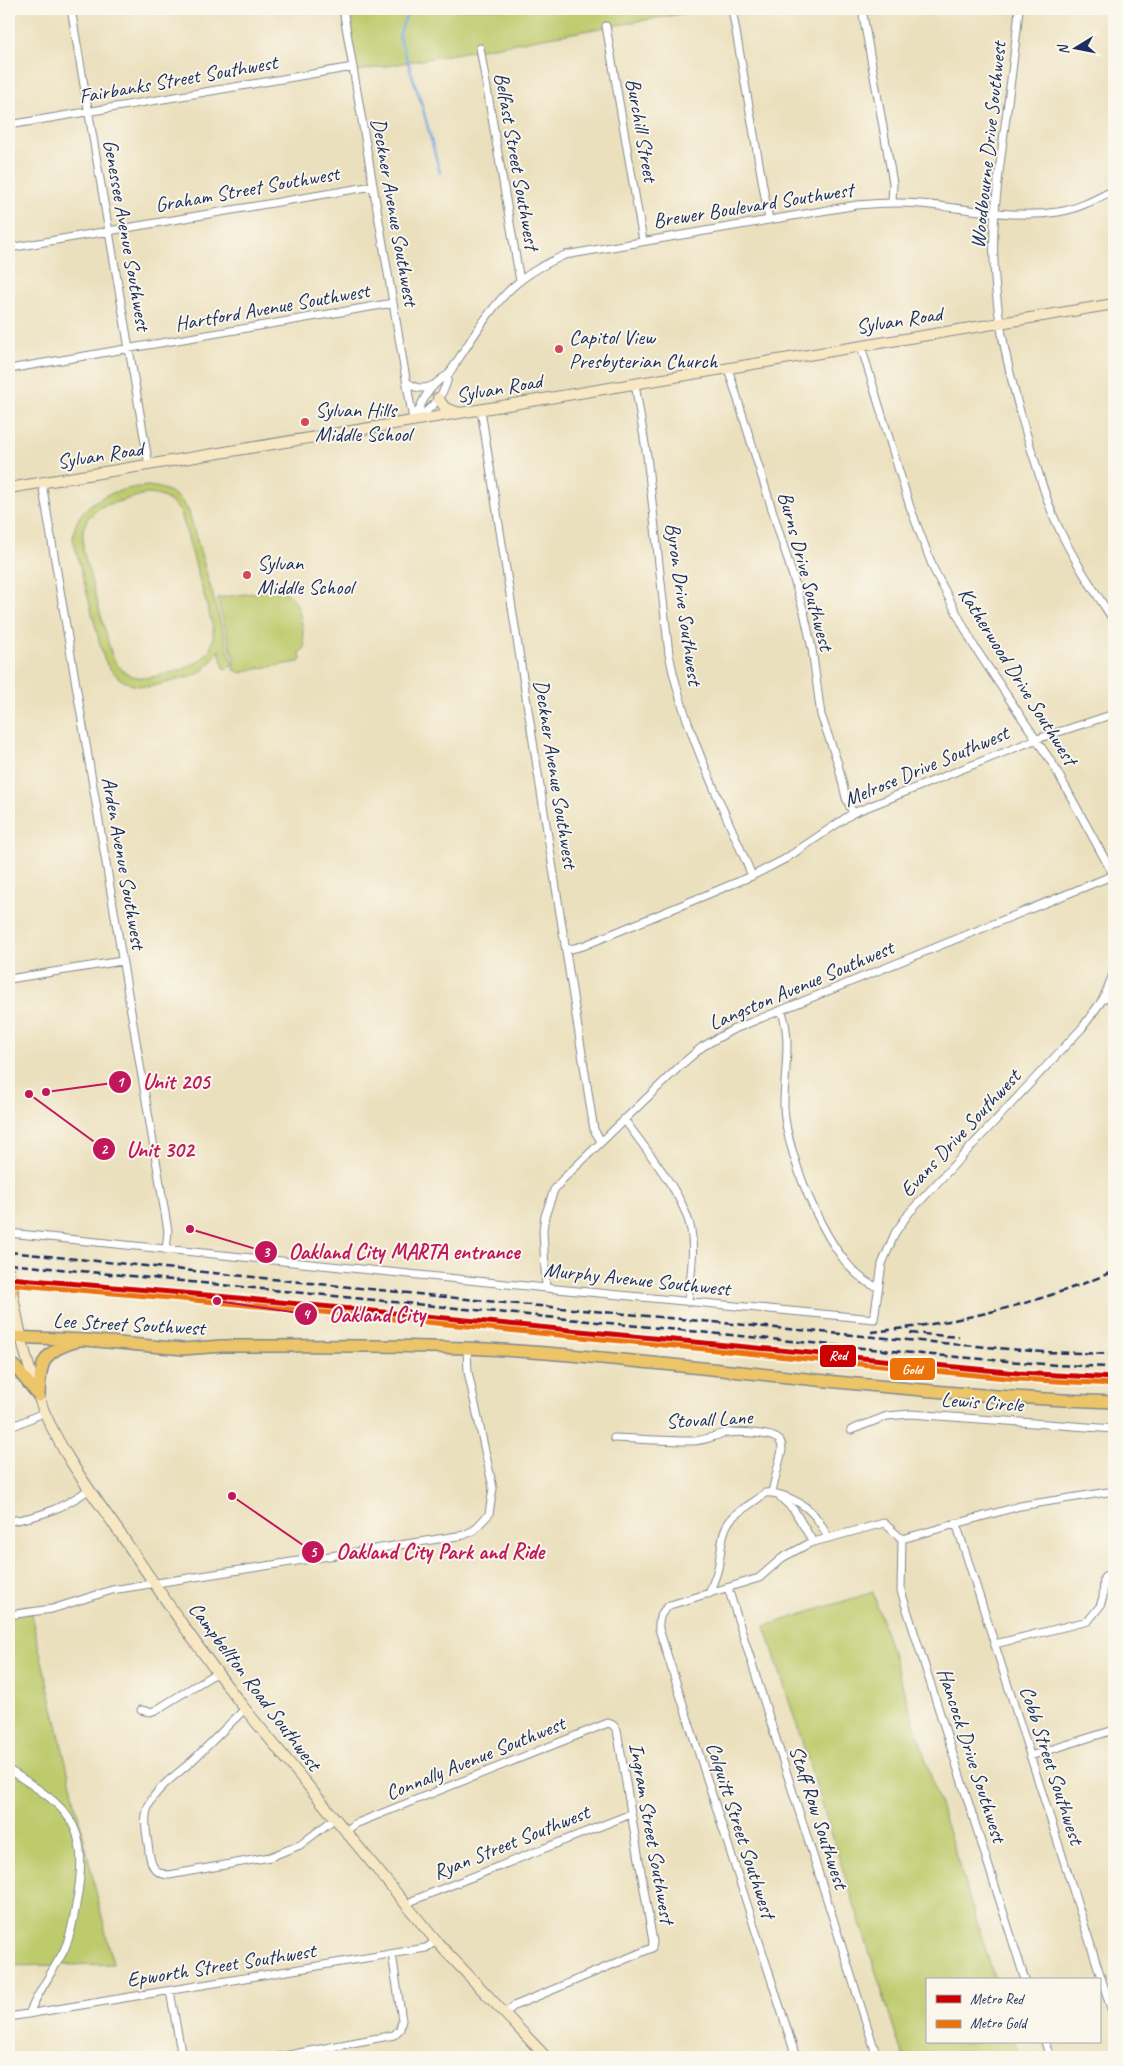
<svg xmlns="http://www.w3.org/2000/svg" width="1123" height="2066" viewBox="0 0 1123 2066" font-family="Caveat,sans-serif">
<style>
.green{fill:#becb6d;stroke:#6c7d66;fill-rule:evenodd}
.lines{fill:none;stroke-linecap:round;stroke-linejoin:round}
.stream{stroke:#74a9e1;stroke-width:2.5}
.minor-casing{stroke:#83888e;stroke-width:9}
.secondary-casing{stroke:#83888e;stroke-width:12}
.primary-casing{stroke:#83888e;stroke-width:14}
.minor{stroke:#fff;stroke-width:7}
.secondary{stroke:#f7e8c3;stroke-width:10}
.primary{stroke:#ecc569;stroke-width:11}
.rail{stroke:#1b2f5e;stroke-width:2.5;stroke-dasharray:8 4;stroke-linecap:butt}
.metro-1-casing{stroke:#fbf7ec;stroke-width:9}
.metro-2-casing{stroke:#fbf7ec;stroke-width:9}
.metro-1{stroke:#c00;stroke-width:5}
.metro-2{stroke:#eb7309;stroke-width:5}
.poi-dot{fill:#d1495b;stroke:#fbf7ec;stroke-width:2}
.labels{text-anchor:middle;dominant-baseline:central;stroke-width:4;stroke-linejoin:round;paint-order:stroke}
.street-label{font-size:21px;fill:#1b2f5e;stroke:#fbf7ec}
.poi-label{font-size:21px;fill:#1b2f5e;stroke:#fbf7ec;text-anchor:start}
.leader{fill:none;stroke:#c2185b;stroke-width:2}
.callout-dot{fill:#c2185b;stroke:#fbf7ec;stroke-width:2}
.mark-label{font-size:15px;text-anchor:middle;font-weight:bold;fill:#fff}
.callout-label{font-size:22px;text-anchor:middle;font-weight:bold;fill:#c2185b;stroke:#fbf7ec;stroke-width:4;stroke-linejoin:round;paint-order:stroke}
.line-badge{stroke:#fbf7ec;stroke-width:2}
.badge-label{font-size:14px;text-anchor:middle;font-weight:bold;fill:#fff}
</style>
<rect width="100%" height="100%" fill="#fbf7ec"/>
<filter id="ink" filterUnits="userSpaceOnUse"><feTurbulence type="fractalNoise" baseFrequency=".02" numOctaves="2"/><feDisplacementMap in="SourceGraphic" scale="10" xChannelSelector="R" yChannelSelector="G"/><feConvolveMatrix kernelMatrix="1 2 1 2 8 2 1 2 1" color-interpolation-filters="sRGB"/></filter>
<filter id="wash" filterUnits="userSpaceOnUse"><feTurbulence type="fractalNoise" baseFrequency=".0096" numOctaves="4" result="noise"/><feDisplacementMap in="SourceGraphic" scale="20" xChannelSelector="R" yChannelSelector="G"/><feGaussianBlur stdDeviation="1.12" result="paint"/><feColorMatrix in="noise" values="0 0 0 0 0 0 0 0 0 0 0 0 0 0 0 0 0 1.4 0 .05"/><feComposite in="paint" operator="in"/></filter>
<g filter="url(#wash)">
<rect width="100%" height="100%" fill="#ebe0bd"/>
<!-- green -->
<path class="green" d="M342 9H708L352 72Z
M147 486C166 487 180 495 189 512L233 666 224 669 219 650 209 665 200 673 190 677 149 687 132 685 120 679 108 667 103 656 73 539C75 501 114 489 147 486ZM145 494C161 494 172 500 181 513L212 624C219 656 195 666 169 673 145 680 125 682 112 656L83 550V529L88 518 100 507Z
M274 590C303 589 302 628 305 648L300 652 301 660 299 662 249 670 242 673 234 670V660L217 598Z
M873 1592 995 1980H927V2042H1015L1020 2057H903L765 1626Z
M29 1605 113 1964 9 1966V1610Z"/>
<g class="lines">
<!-- stream -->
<path class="stream" d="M412 9 405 19 399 36 421 102 440 173"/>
</g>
</g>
<g filter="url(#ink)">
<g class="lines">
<!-- minor casing -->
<g class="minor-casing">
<path id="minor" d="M71 9 149 466
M343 9 413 420
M732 9 769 220
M862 9 893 183 892 202
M1019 9C1013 76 1001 144 995 211 988 292 1008 376 1032 452 1040 476 1046 501 1057 524 1072 558 1094 590 1114 621
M606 26 643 241
M480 48 520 281
M9 125 353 67
M9 248 373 186
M861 346 910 507 934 570 974 646 1054 766 1114 876
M728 368 804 612 812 649 821 715 838 764 846 798 853 813
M9 369 393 303
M407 382C416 389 423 390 434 385
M635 384 647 456 669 654C684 731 722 804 752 876
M481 410 594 1130 601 1141
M418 418C432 408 447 392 448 375
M414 422C421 403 429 384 448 375 469 344 492 302 521 280 535 269 549 262 565 255L857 205C878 203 900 202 921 204 966 208 1012 219 1058 212 1078 209 1096 199 1114 190
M42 483 168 1231 166 1250
M566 950 583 946 752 876 785 859 853 813 1037 739 1114 714
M9 979 122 961
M1103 999 1114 972
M781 1010C793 1037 783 1079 784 1108 786 1154 832 1274 878 1287
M624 1119C645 1149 684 1194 691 1230 695 1253 690 1279 688 1302
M9 1233 546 1288 874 1319 882 1264 895 1233 909 1213 1082 1028 1103 999 1114 998
M546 1288 543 1230 545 1216 554 1190 563 1179 681 1065 702 1047 732 1030 1114 875
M9 1428 45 1412
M851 1430 887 1416 911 1414 1114 1429
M614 1438C640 1439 666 1441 692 1441 703 1441 711 1437 722 1434 733 1431 770 1432 779 1440 782 1443 782 1446 782 1450L772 1492
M781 1498 794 1510 813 1542
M9 1521C42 1517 62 1508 90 1489
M956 1523 1114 2018
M902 1539 901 1591 1025 1980
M902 1539 1020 1506 1114 1491
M728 1588 877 2057
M709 1594C712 1585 716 1577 718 1568 722 1551 720 1529 734 1516 743 1508 755 1502 765 1493 772 1492 777 1494 784 1496 807 1504 818 1516 828 1538
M9 1615 52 1609 112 1590 464 1535 474 1530 489 1514 493 1488 468 1372 467 1348
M995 1644 1088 1621 1100 1606 1103 1597 1104 1578 1114 1568
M245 1709C227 1726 210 1744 193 1760 177 1775 153 1789 147 1810 143 1824 148 1839 149 1852 151 1866 155 1874 169 1875L270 1857 300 1845 334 1819
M141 1710 150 1712 156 1710 216 1673
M1030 1756 1114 1730
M9 1770C69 1808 90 1823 77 1899 74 1916 71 1938 62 1954 51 1974 38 1992 29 2014
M345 1832 355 1824 608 1723 613 1725 617 1730 653 1942 652 1948 514 2006 504 2014
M405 1905 414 1900 631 1814
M170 1991 182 2057
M9 2017 426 1948 436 1941
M1045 2042 1050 2057
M278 2057 394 2035 400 2029 402 2020 392 1954
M796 2057 659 1629C658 1618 661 1612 670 1605L759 1578 782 1558 810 1543 884 1523 902 1539"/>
</g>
<!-- secondary casing -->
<g class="secondary-casing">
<path id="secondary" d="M438 398 445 408 460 413
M9 488 1114 304
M9 1271C16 1318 26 1367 44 1411 63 1456 94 1496 122 1536 162 1595 201 1653 245 1709L436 1941 546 2057"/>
</g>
<!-- primary casing -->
<g class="primary-casing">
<path id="primary" d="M9 1298 12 1290
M9 1337 86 1340 183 1349 222 1346C330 1346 438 1344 546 1353 735 1369 924 1396 1114 1402
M9 1362 16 1368 39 1396
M39 1396C40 1364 42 1351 75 1342"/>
</g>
<!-- minor -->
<use href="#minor" class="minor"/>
<!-- secondary -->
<use href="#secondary" class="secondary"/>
<!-- primary -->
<use href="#primary" class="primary"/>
<!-- rail -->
<path class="rail" d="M9 1252 486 1301 874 1337 1043 1352 1114 1354
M9 1264 933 1355 1056 1365 1114 1367
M871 1332C953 1324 1039 1304 1114 1271
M910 1333 959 1337"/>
<!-- metro-1 casing -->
<g class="metro-1-casing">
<path id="metro-1" d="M9 1278 217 1296 1018 1373 1114 1378"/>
</g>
<!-- metro-2 casing -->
<g class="metro-2-casing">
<path id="metro-2" d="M9 1284 216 1302 1017 1379 1114 1384"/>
</g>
<!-- metro-1 -->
<use href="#metro-1" class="metro-1"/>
<!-- metro-2 -->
<use href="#metro-2" class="metro-2"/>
</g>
</g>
<!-- markers -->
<g class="poi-dot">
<circle cx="559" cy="349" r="5"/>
<circle cx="305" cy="422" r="5"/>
<circle cx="247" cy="575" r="5"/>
</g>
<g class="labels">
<!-- street labels -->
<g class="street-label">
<text transform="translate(178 79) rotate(-10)">Fairbanks Street Southwest</text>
<text transform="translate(642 130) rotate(80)">Burchill Street</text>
<text transform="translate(988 145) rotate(-84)">Woodbourne Drive Southwest</text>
<text transform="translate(517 161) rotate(80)">Belfast Street Southwest</text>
<text transform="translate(247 189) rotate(-10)">Graham Street Southwest</text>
<text transform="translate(753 205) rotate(-9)">Brewer Boulevard Southwest</text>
<text transform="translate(395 212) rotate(80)">Deckner Avenue Southwest</text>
<text transform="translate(127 235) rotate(80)">Genessee Avenue Southwest</text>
<text transform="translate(272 307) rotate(-10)">Hartford Avenue Southwest</text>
<text transform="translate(899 320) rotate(-9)">Sylvan Road</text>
<text transform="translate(499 388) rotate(-10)">Sylvan Road</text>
<text transform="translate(100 455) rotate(-9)">Sylvan Road</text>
<text transform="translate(806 571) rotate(75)">Burns Drive Southwest</text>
<text transform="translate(684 604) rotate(82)">Byron Drive Southwest</text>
<text transform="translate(1018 676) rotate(58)">Katherwood Drive Southwest</text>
<text transform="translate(926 766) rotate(-23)">Melrose Drive Southwest</text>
<text transform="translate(556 774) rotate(81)">Deckner Avenue Southwest</text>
<text transform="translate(124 863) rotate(80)">Arden Avenue Southwest</text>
<text transform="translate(801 985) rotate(-23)">Langston Avenue Southwest</text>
<text transform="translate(960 1133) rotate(-47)">Evans Drive Southwest</text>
<text transform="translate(637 1279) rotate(6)">Murphy Avenue Southwest</text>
<text transform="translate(129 1324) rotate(3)">Lee Street Southwest</text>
<text transform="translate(982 1402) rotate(4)">Lewis Circle</text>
<text transform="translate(709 1419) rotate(-3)">Stovall Lane</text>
<text transform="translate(255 1686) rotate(53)">Campbellton Road Southwest</text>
<text transform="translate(972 1755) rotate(72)">Hancock Drive Southwest</text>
<text transform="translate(475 1758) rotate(-22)">Connally Avenue Southwest</text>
<text transform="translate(1052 1765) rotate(72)">Cobb Street Southwest</text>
<text transform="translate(819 1817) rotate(72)">Staff Row Southwest</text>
<text transform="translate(741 1830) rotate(72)">Colquitt Street Southwest</text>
<text transform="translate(652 1833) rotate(80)">Ingram Street Southwest</text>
<text transform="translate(511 1842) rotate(-22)">Ryan Street Southwest</text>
<text transform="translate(221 1965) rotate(-9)">Epworth Street Southwest</text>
</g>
<!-- poi labels -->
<g class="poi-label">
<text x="569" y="337">Capitol View<tspan x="569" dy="24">Presbyterian Church</tspan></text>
<text x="315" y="410">Sylvan Hills<tspan x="315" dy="24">Middle School</tspan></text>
<text x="257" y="563">Sylvan<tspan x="257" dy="24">Middle School</tspan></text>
</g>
</g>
<!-- callouts -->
<path class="leader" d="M46 1092L120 1082M29 1094L104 1149M190 1229L266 1252M217 1301L306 1314M232 1496L313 1552"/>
<g class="callout-dot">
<circle cx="46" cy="1092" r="5"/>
<circle cx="29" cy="1094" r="5"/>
<circle cx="190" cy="1229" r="5"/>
<circle cx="217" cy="1301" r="5"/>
<circle cx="232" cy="1496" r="5"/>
<circle cx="120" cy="1082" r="12"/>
<circle cx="104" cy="1149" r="12"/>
<circle cx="266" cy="1252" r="12"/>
<circle cx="306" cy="1314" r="12"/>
<circle cx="313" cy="1552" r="12"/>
</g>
<g class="mark-label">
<text x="120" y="1087">1</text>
<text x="104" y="1154">2</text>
<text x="266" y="1257">3</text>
<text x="306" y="1319">4</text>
<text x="313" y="1557">5</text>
</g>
<g class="callout-label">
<text x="176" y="1089">Unit 205</text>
<text x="160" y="1157">Unit 302</text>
<text x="404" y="1259">Oakland City MARTA entrance</text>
<text x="377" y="1322">Oakland City</text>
<text x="440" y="1559">Oakland City Park and Ride</text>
</g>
<g class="line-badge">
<rect x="819" y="1344" width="38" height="24" rx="5" fill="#c00"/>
<rect x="889" y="1357" width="47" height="24" rx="5" fill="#eb7309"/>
</g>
<g class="badge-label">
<text x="838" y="1360">Red</text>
<text x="912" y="1374">Gold</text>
</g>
<!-- margin -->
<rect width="1123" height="2066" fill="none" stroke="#fbf7ec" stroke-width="30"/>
<!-- legend -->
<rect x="926" y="1978" width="175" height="65" fill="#fbf7ec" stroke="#a1a7b3"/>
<rect x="936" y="1995" width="25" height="8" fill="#cc0000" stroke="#a1a7b3"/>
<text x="970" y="2004" font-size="15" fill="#1b2f5e">Metro Red</text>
<rect x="936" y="2020" width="25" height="8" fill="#eb7309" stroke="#a1a7b3"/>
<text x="970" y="2028" font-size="15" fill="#1b2f5e">Metro Gold</text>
<!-- north arrow -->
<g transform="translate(1076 48) rotate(260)" stroke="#fbf7ec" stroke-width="4" paint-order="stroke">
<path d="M0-4L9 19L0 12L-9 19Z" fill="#1b2f5e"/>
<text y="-8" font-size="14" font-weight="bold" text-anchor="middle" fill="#1b2f5e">N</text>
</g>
</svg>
